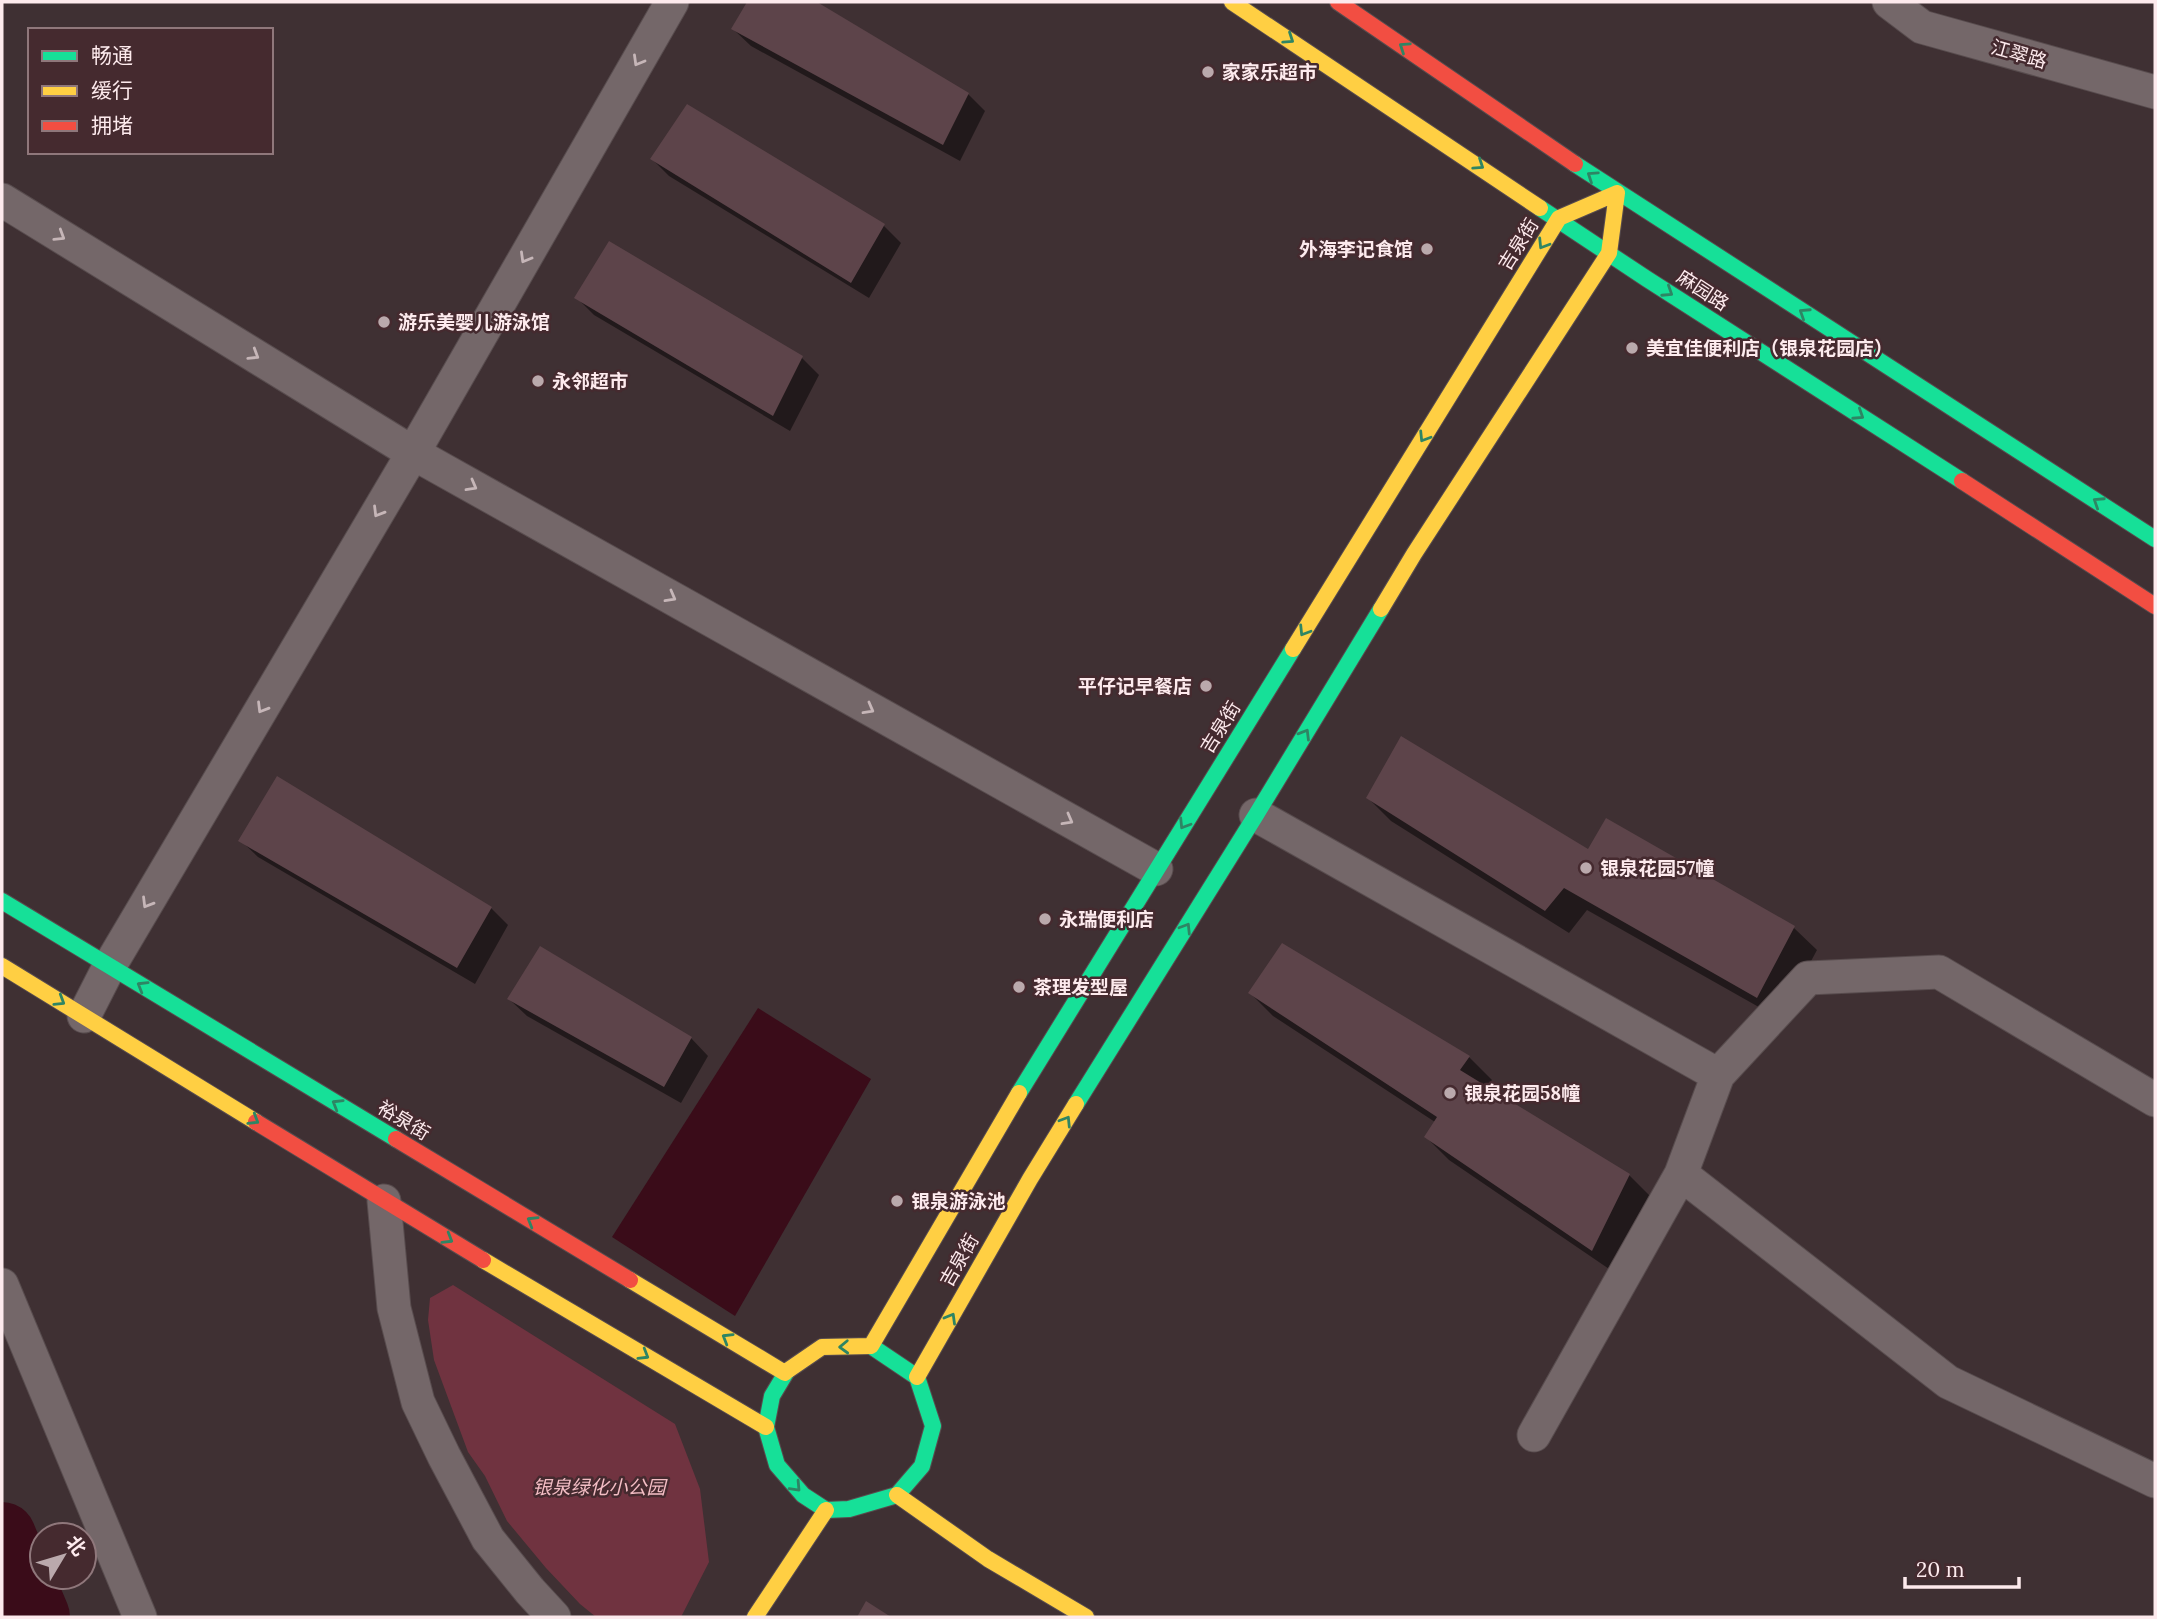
<svg xmlns="http://www.w3.org/2000/svg" width="2157" height="1619" viewBox="0 0 2157 1619" font-family="Lora,'Noto Sans SC',serif">
<style>
.green{fill:#703340}
.water{fill:#3a0c19}
.shadow{fill:#0007}
.lines{fill:none;stroke-linecap:round;stroke-linejoin:round}
.river{stroke:#3a0c19;stroke-width:68}
.building{fill:#5d444a}
.street-casing{stroke:#584c4e;stroke-width:35}
.fast-casing{stroke:#584c4e;stroke-width:18}
.slow-casing{stroke:#584c4e;stroke-width:18}
.jam-casing{stroke:#584c4e;stroke-width:18}
.street{stroke:#746769;stroke-width:33}
.fast{stroke:#16e098;stroke-width:16}
.slow{stroke:#ffcf43;stroke-width:16}
.jam{stroke:#f24e42;stroke-width:16}
.oneway{stroke:#2e8564}
.oneway2{stroke:#c6b6b8}
.poi-dot{fill:#baa9ac;stroke:#452a2f;stroke-width:2.5}
.labels{text-anchor:middle;dominant-baseline:central;stroke-width:5;stroke-linejoin:round;paint-order:stroke}
.street-label{font-size:19px;fill:#fdeaed;stroke:#452a2f}
.poi-label{font-size:19px;font-weight:bold;fill:#fdeaed;stroke:#452a2f;text-anchor:start}
.park-label{font-size:19px;font-style:italic;fill:#f3bdc4;stroke:#452a2f}
</style>
<rect width="100%" height="100%" fill="#3f3033"/>
<!-- green -->
<path class="green" d="M453 1285 675 1424 700 1489 709 1562 681 1617H596L580 1604 546 1568 507 1521 485 1476 468 1452 434 1360 428 1320 430 1298Z"/>
<!-- water -->
<path class="water" d="M758 1008 871 1079 735 1316 612 1237Z"/>
<!-- shadow -->
<path class="shadow" d="M749 2H813L968 94 985 111 960 161 751 46 733 29Z
M687 107 884 226 901 243 869 298 669 176 652 159Z
M576 297 802 358 819 375 790 431 594 315Z
M1368 798 1589 851 1607 821 1794 928 1817 950 1780 1019 1587 910 1569 933 1391 821Z
M240 840 491 908 508 925 475 984 258 857Z
M1283 945 1469 1057 1492 1080 1486 1088 1629 1175 1652 1198 1615 1273 1449 1160 1426 1137 1435 1122 1273 1016 1250 993Z
M509 999 691 1038 708 1056 681 1103 527 1016Z"/>
<g class="lines">
<!-- river -->
<path class="river" d="M2 1536 36 1617"/>
</g>
<!-- building -->
<path class="building" d="M747 2H817L969 93 943 145 731 29Z
M687 104 885 224 851 283 650 159Z
M609 241 803 356 773 416 574 298Z
M1401 736 1588 849 1606 818 1795 926 1757 998 1564 888 1545 911 1366 798Z
M277 776 492 907 457 968 238 841Z
M1282 943 1470 1056 1460 1070 1630 1174 1592 1251 1424 1137 1437 1117 1248 993Z
M540 946 692 1037 664 1087 507 999Z
M866 1601 891 1617H857Z"/>
<g class="lines">
<!-- street casing -->
<g class="street-casing">
<path id="street" d="M1889 2 1922 27 2155 92
M2 200 413 453 1156 869
M1256 815 1718 1075
M84 1016 109 967 413 453 672 2
M1681 1174 1948 1382 2155 1481
M384 1201 394 1308 418 1402 444 1456 488 1539 530 1591 554 1617
M2 1285 140 1617
M1534 1435 1681 1174 1718 1075 1808 978 1939 972 2155 1100"/>
</g>
<!-- fast casing -->
<g class="fast-casing">
<path id="fast" d="M1575 164 2155 539
M1540 208 1647 279 1962 481
M2 901 396 1139
M1019 1093 1293 649
M1076 1104 1256 815 1381 609
M787 1371 772 1396 766 1427 777 1465 803 1495 826 1510 849 1509 897 1495 922 1466 933 1426 917 1377 871 1346"/>
</g>
<!-- slow casing -->
<g class="slow-casing">
<path id="slow" d="M1232 2 1540 208
M1381 609 1414 554 1609 253 1617 193
M1293 649 1559 218 1617 193
M2 966 256 1122
M483 1260 766 1427
M630 1280 785 1373
M871 1346 1019 1093
M787 1371 822 1347 871 1346
M917 1377 1030 1179 1076 1104
M897 1495 988 1559 1086 1617
M755 1617 826 1510"/>
</g>
<!-- jam casing -->
<g class="jam-casing">
<path id="jam" d="M1338 2 1575 164
M1962 481 2155 606
M256 1122 483 1260
M396 1139 630 1280"/>
</g>
<!-- street -->
<use href="#street" class="street"/>
<!-- fast -->
<use href="#fast" class="fast"/>
<!-- slow -->
<use href="#slow" class="slow"/>
<!-- jam -->
<use href="#jam" class="jam"/>
</g>
<!-- one-way arrows -->
<defs><path id="oneway-chevron" d="M-2-3.5L2.5 0L-2 3.5" fill="none" stroke-width="1.6" stroke-linecap="round" stroke-linejoin="round" transform="scale(1.75)"/></defs>
<g class="oneway">
<use href="#oneway-chevron" transform="translate(1289 39) rotate(34)"/>
<use href="#oneway-chevron" transform="translate(1404 47) rotate(-146)"/>
<use href="#oneway-chevron" transform="translate(1479 165) rotate(34)"/>
<use href="#oneway-chevron" transform="translate(1592 176) rotate(-146)"/>
<use href="#oneway-chevron" transform="translate(1543 244) rotate(122)"/>
<use href="#oneway-chevron" transform="translate(1668 292) rotate(33)"/>
<use href="#oneway-chevron" transform="translate(1804 313) rotate(-147)"/>
<use href="#oneway-chevron" transform="translate(1859 415) rotate(33)"/>
<use href="#oneway-chevron" transform="translate(1424 437) rotate(122)"/>
<use href="#oneway-chevron" transform="translate(2098 502) rotate(-147)"/>
<use href="#oneway-chevron" transform="translate(1304 631) rotate(122)"/>
<use href="#oneway-chevron" transform="translate(1305 734) rotate(-59)"/>
<use href="#oneway-chevron" transform="translate(1184 824) rotate(122)"/>
<use href="#oneway-chevron" transform="translate(1186 928) rotate(-58)"/>
<use href="#oneway-chevron" transform="translate(142 986) rotate(-149)"/>
<use href="#oneway-chevron" transform="translate(60 1001) rotate(32)"/>
<use href="#oneway-chevron" transform="translate(337 1104) rotate(-149)"/>
<use href="#oneway-chevron" transform="translate(254 1120) rotate(32)"/>
<use href="#oneway-chevron" transform="translate(1066 1121) rotate(-58)"/>
<use href="#oneway-chevron" transform="translate(532 1221) rotate(-149)"/>
<use href="#oneway-chevron" transform="translate(448 1239) rotate(31)"/>
<use href="#oneway-chevron" transform="translate(951 1318) rotate(-60)"/>
<use href="#oneway-chevron" transform="translate(727 1338) rotate(-149)"/>
<use href="#oneway-chevron" transform="translate(844 1347) rotate(178)"/>
<use href="#oneway-chevron" transform="translate(644 1355) rotate(31)"/>
<use href="#oneway-chevron" transform="translate(796 1487) rotate(47)"/>
</g>
<g class="oneway2">
<use href="#oneway-chevron" transform="translate(638 61) rotate(120)"/>
<use href="#oneway-chevron" transform="translate(60 236) rotate(32)"/>
<use href="#oneway-chevron" transform="translate(525 258) rotate(120)"/>
<use href="#oneway-chevron" transform="translate(254 355) rotate(32)"/>
<use href="#oneway-chevron" transform="translate(472 486) rotate(29)"/>
<use href="#oneway-chevron" transform="translate(378 512) rotate(121)"/>
<use href="#oneway-chevron" transform="translate(671 597) rotate(29)"/>
<use href="#oneway-chevron" transform="translate(262 708) rotate(121)"/>
<use href="#oneway-chevron" transform="translate(869 709) rotate(29)"/>
<use href="#oneway-chevron" transform="translate(1068 820) rotate(29)"/>
<use href="#oneway-chevron" transform="translate(147 903) rotate(121)"/>
</g>
<!-- markers -->
<g class="poi-dot">
<circle cx="1208" cy="72" r="7"/>
<circle cx="1427" cy="249" r="7"/>
<circle cx="384" cy="322" r="7"/>
<circle cx="1632" cy="348" r="7"/>
<circle cx="538" cy="381" r="7"/>
<circle cx="1206" cy="686" r="7"/>
<circle cx="1586" cy="868" r="7"/>
<circle cx="1045" cy="919" r="7"/>
<circle cx="1019" cy="987" r="7"/>
<circle cx="1450" cy="1093" r="7"/>
<circle cx="897" cy="1201" r="7"/>
</g>
<g class="labels">
<!-- street labels -->
<g class="street-label">
<text transform="translate(2019 54) rotate(16)">江翠路</text>
<text transform="translate(1518 244) rotate(-58)">吉泉街</text>
<text transform="translate(1703 290) rotate(33)">麻园路</text>
<text transform="translate(1220 727) rotate(-58)">吉泉街</text>
<text transform="translate(404 1120) rotate(31)">裕泉街</text>
<text transform="translate(959 1260) rotate(-60)">吉泉街</text>
</g>
<!-- poi labels -->
<g class="poi-label">
<text x="1222" y="72">家家乐超市</text>
<text x="1413" y="249" text-anchor="end">外海李记食馆</text>
<text x="398" y="322">游乐美婴儿游泳馆</text>
<text x="1646" y="348">美宜佳便利店（银泉花园店）</text>
<text x="552" y="381">永邻超市</text>
<text x="1192" y="686" text-anchor="end">平仔记早餐店</text>
<text x="1600" y="868">银泉花园57幢</text>
<text x="1059" y="919">永瑞便利店</text>
<text x="1033" y="987">茶理发型屋</text>
<text x="1464" y="1093">银泉花园58幢</text>
<text x="911" y="1201">银泉游泳池</text>
</g>
<!-- park labels -->
<g class="park-label">
<text x="599" y="1487">银泉绿化小公园</text>
</g>
</g>
<!-- border -->
<rect width="2157" height="1619" fill="none" stroke="#fdeaed" stroke-width="7"/>
<!-- legend -->
<rect x="28" y="28" width="245" height="126" fill="#452a2f" stroke="#8f777b" stroke-width="2"/>
<rect x="42" y="51" width="35" height="10" fill="#16e098" stroke="#8f777b" stroke-width="2"/>
<text x="91" y="63" font-size="21" fill="#fdeaed">畅通</text>
<rect x="42" y="86" width="35" height="10" fill="#ffcf43" stroke="#8f777b" stroke-width="2"/>
<text x="91" y="98" font-size="21" fill="#fdeaed">缓行</text>
<rect x="42" y="121" width="35" height="10" fill="#f24e42" stroke="#8f777b" stroke-width="2"/>
<text x="91" y="133" font-size="21" fill="#fdeaed">拥堵</text>
<!-- north arrow -->
<g transform="translate(63 1556) rotate(52)"><circle r="33" fill="#452a2f" stroke="#8f777b" stroke-width="2"/>
<path d="M0-5L12 26L0 18L-12 26Z" fill="#baa9ac"/>
<text y="-10" font-size="19" font-weight="bold" text-anchor="middle" fill="#fdeaed">北</text>
</g>
<!-- scale -->
<path d="M1905 1577v10h114v-10" fill="none" stroke="#fdeaed" stroke-width="3.5"/>
<text x="1916" y="1577" font-size="21" fill="#fdeaed" stroke="#452a2f" stroke-width="5" paint-order="stroke">20 m</text>
</svg>
